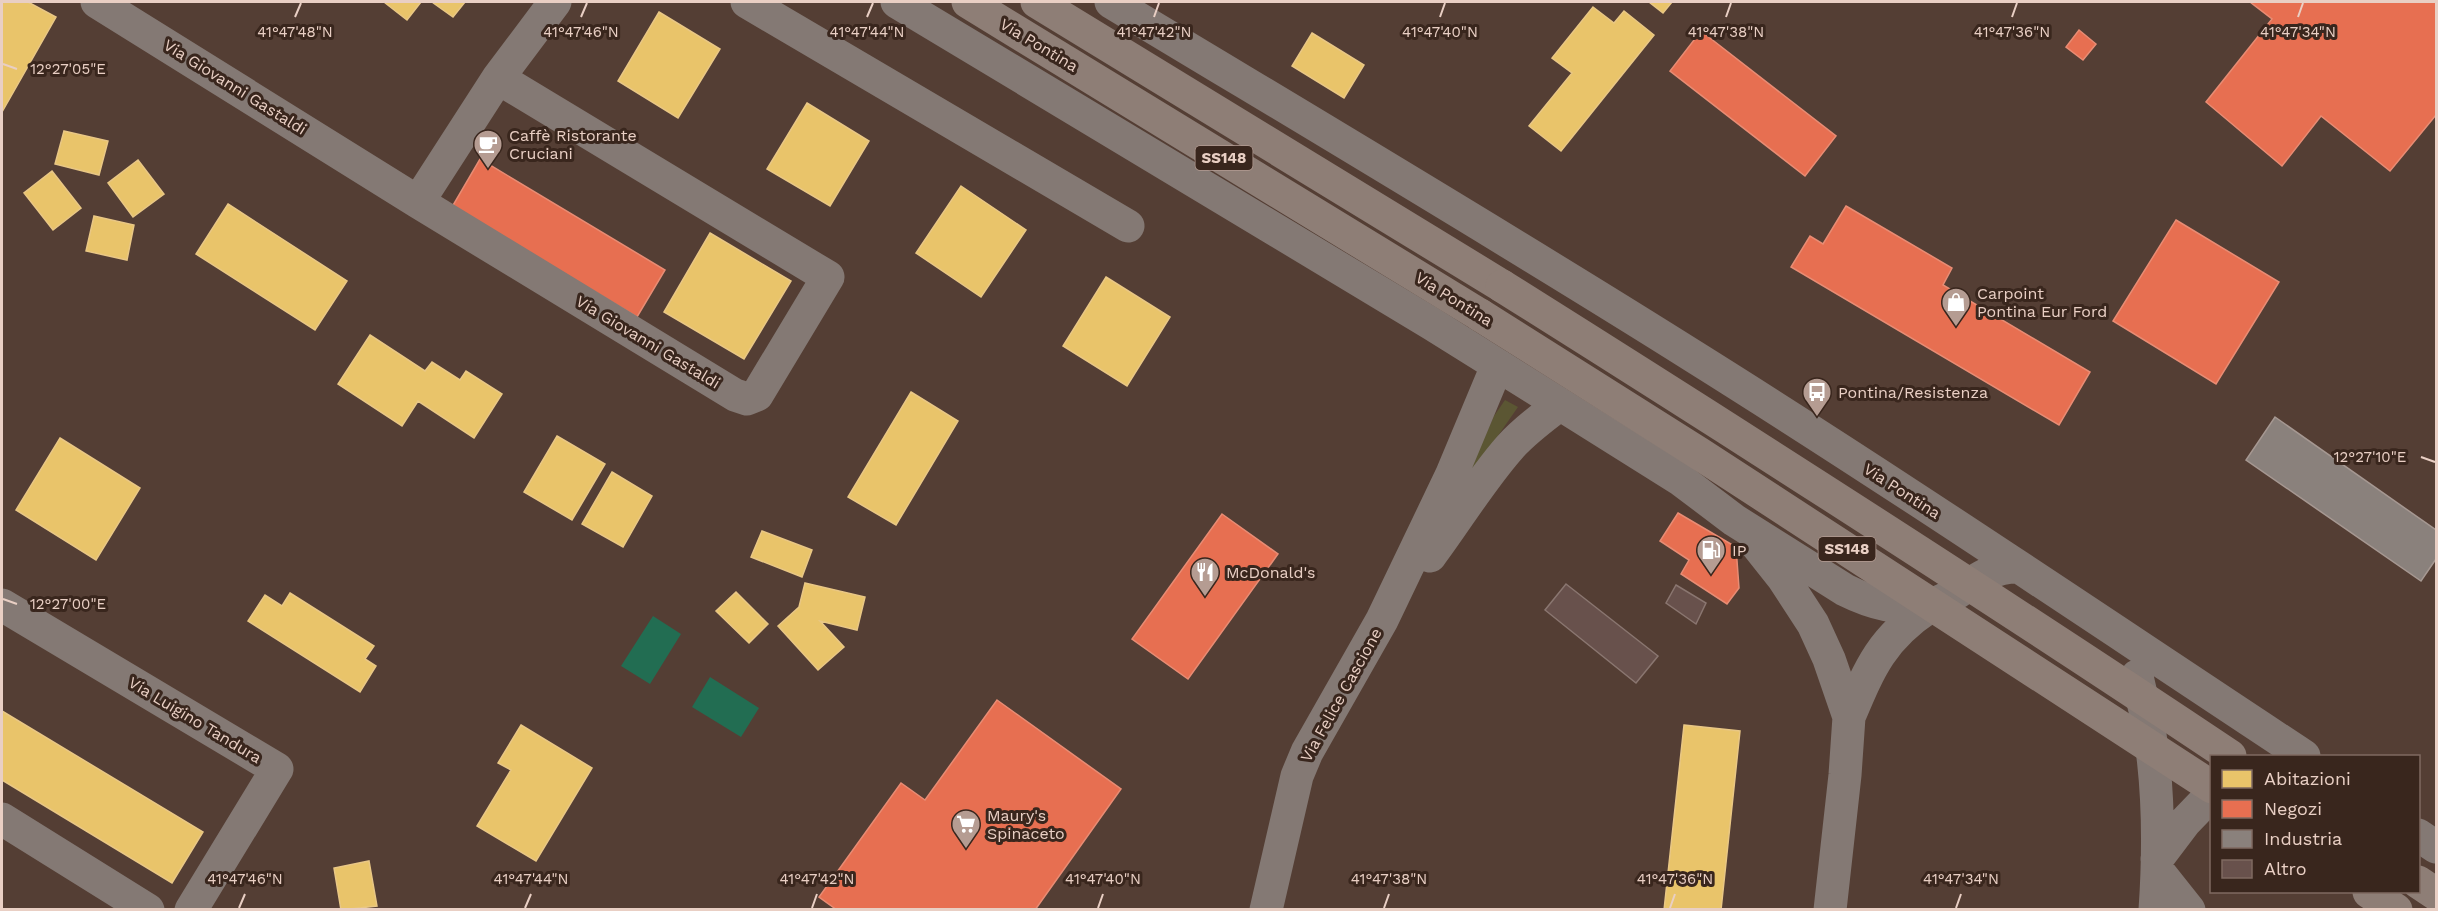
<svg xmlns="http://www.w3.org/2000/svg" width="2438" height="911" viewBox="0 0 2438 911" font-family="'Work Sans',sans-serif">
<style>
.green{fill:#5b5633}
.water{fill:#226d52}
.homes{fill:#e9c46a;stroke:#e9c785;stroke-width:1.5}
.shops{fill:#e76f51;stroke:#e88c74;stroke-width:1.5}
.industry{fill:#8a817c;stroke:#a69892;stroke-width:1.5}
.building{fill:#68514c;stroke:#8a7670;stroke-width:1.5}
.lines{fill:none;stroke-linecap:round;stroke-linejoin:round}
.minor{stroke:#847974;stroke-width:33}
.highway{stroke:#8e7e76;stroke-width:33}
.highway-bridge{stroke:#8e7e76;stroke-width:33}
.ticks{fill:none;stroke:#e9cfc4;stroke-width:2}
.labels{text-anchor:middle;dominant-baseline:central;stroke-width:6;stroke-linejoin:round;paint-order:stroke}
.shield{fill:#39261d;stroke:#b49c92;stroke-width:1.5}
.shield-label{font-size:15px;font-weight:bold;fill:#e9cfc4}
.street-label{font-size:16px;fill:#e9cfc4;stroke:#39261d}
.poi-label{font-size:16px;fill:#e9cfc4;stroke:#39261d;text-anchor:start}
.ticks-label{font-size:15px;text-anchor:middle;fill:#e9cfc4;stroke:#39261d;stroke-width:6;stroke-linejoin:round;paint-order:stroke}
</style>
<rect width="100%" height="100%" fill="#543e34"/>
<!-- green -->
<path class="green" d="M1505 400 1518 407 1472 473 1468 474 1494 416Z"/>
<!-- water -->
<path class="water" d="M653 616 681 634 650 684 621 666Z
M710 677 759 708 741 737 692 707Z"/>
<!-- homes -->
<path class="homes" d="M2 2H28L56 17 2 112Z
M384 2H421L407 20Z
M432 2H465L453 17Z
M1649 2H1672L1663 13Z
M1593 7 1614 23 1624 11 1654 35 1561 151 1529 126 1572 73 1552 58Z
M659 12 720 49 678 118 618 81Z
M1312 33 1364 65 1344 98 1292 66Z
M807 103 869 141 830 206 767 169Z
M64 131 108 141 99 175 55 164Z
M138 160 164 194 133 217 108 183Z
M52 171 81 208 53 230 24 193Z
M961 186 1026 230 981 297 916 253Z
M228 204 347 281 315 330 196 254Z
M94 216 134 225 127 260 86 251Z
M710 233 791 281 744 359 664 312Z
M1106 277 1170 317 1127 386 1063 346Z
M370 335 425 371 432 362 460 380 466 371 502 394 474 438 418 401 402 426 338 384Z
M911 392 958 421 896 525 848 497Z
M557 436 605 464 572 520 524 492Z
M60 438 140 488 96 560 16 510Z
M612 472 652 496 623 547 582 524Z
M762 531 812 550 802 577 751 557Z
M805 583 865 597 857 630 820 621 844 647 818 670 778 626 799 607Z
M736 592 768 624 749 643 716 611Z
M290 593 374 646 365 659 376 666 360 692 248 621 265 595 282 606Z
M2 711 203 832 172 883 2 780Z
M521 725 592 768 536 861 477 826 511 770 498 763Z
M1684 725 1740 731 1721 910H1664Z
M369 861 377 906 341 910 334 868Z"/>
<!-- shops -->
<path class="shops" d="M2250 2H2436V115L2390 171 2321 116 2282 166 2206 102 2272 19Z
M2079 30 2096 44 2083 60 2066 47Z
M1701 31 1836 136 1805 176 1670 71Z
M480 159 665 270 637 317 452 207Z
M1846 206 1952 268 1943 285 2090 372 2059 425 1791 267 1810 236 1823 244Z
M2176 220 2279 282 2216 384 2113 321Z
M1678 513 1736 547 1739 588 1727 604 1681 574 1689 560 1660 541Z
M1222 514 1278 554 1188 679 1132 639Z
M997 700 1121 789 1035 910H837L819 897 901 783 925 800Z"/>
<!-- industry -->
<path class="industry" d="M2275 417 2436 530V559L2421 581 2246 460Z"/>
<!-- building -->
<path class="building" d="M1566 584 1658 656 1636 683 1545 610Z
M1676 585 1706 603 1696 624 1666 603Z"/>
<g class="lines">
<!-- minor -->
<path class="minor" d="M97 2 418 202 735 395 747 399 757 395 828 277 498 78
M747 2 1128 226
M897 2 1432 324 1681 480 1734 520 1845 590C1873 604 1899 610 1930 607
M1111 2C1305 119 1501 235 1693 356 1899 485 2101 622 2304 756
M418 202 498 78 555 2
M1756 544 1783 578 1813 624 1829 659 1849 717 1845 775 1830 910
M1430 556C1457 520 1480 481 1510 447 1524 431 1542 418 1559 405
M2 605 277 769 191 910
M2137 676C2141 696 2147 715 2150 735 2159 792 2159 852 2155 910
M1849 717C1870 667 1882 638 1929 607 1938 601 1949 598 1958 592 1977 579 1993 567 2017 567
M2 819 148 910
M2418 835 2436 847
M2157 859 2185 822 2212 794
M2158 871 2189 910
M1266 910 1297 776 1307 752 1382 620 1451 476 1497 366"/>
<!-- highway -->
<path class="highway" d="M968 2 1480 315
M1037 2 1502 286
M2418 882 2436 894
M2369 892 2396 910"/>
<!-- highway-bridge -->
<path class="highway-bridge" d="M1502 286C1747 440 1990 596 2230 756
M1480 315 1700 454 2212 787"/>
</g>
<!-- ticks -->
<path class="ticks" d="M295 17 301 3M581 17 587 3M867 17 873 3M1154 17 1159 3M1440 17 1445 3M1726 17 1731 3M2012 17 2017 3M2298 17 2303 3M3 64 17 69M2421 457 2435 462M3 599 17 604M239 908 245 894M525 908 531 894M812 908 817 894M1098 908 1103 894M1384 908 1389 894M1670 908 1675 894M1956 908 1961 894"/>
<!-- icons -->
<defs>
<g id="cafe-pin" transform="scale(1.5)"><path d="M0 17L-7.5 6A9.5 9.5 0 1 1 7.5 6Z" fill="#b59c92" stroke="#39261d"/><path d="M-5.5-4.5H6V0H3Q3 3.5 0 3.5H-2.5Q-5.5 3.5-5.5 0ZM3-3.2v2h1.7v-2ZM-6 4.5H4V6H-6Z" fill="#fff"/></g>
<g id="shop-pin" transform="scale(1.5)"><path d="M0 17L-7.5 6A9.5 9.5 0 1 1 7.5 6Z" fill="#b59c92" stroke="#39261d"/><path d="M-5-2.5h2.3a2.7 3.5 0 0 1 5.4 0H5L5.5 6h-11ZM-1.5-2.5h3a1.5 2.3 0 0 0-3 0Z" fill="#fff"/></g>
<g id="bus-pin" transform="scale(1.5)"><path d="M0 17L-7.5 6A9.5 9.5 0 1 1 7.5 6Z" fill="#b59c92" stroke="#39261d"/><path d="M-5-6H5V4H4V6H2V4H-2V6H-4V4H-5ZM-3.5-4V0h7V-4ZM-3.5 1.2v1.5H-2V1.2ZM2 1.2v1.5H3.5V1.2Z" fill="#fff"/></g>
<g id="fuel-pin" transform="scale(1.5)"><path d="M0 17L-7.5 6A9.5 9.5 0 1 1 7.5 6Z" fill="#b59c92" stroke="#39261d"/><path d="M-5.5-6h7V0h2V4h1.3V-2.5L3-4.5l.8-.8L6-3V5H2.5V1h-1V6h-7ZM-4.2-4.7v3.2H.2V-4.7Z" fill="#fff"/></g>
<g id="restaurant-pin" transform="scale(1.5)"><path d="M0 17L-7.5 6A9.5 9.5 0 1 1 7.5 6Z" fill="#b59c92" stroke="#39261d"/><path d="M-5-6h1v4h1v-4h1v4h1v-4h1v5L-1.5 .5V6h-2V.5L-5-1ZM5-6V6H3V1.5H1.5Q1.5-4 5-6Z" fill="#fff"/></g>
<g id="supermarket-pin" transform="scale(1.5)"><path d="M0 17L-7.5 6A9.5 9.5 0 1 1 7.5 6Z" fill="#b59c92" stroke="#39261d"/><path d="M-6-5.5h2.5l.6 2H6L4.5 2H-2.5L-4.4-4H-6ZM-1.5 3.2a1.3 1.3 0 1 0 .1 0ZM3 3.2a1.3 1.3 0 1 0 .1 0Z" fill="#fff"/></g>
</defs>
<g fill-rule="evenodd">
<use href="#cafe-pin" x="488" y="144"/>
<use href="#shop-pin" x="1956" y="302"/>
<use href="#bus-pin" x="1817" y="392"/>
<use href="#fuel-pin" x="1711" y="550"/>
<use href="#restaurant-pin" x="1205" y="572"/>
<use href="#supermarket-pin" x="966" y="824"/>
</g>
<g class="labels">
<!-- shield labels -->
<g class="shield">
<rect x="1195.5" y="146" width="57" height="24" rx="4.5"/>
<rect x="1818.5" y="537" width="57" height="24" rx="4.5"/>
</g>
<g class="shield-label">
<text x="1224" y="158">SS148</text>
<text x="1847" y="549">SS148</text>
</g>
<!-- street labels -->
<g class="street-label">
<text transform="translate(1039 45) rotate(31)">Via Pontina</text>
<text transform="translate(235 87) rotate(32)">Via Giovanni Gastaldi</text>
<text transform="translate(1454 299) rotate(32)">Via Pontina</text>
<text transform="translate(648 342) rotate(31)">Via Giovanni Gastaldi</text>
<text transform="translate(1902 491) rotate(33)">Via Pontina</text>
<text transform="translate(1341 695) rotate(-61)">Via Felice Cascione</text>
<text transform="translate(195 720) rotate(31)">Via Luigino Tandura</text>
</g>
<!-- poi labels -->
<g class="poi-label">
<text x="509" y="135">Caffè Ristorante<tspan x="509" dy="18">Cruciani</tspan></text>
<text x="1977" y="293">Carpoint<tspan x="1977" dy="18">Pontina Eur Ford</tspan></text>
<text x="1838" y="392">Pontina/Resistenza</text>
<text x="1732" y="550">IP</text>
<text x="1226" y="572">McDonald's</text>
<text x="987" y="815">Maury's<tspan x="987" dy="18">Spinaceto</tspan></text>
</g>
</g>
<g class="ticks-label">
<text x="295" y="37">41°47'48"N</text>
<text x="581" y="37">41°47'46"N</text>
<text x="867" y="37">41°47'44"N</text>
<text x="1154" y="37">41°47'42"N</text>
<text x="1440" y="37">41°47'40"N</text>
<text x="1726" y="37">41°47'38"N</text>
<text x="2012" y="37">41°47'36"N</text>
<text x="2298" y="37">41°47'34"N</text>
<text x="68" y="74">12°27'05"E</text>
<text x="2370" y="462">12°27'10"E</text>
<text x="68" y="609">12°27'00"E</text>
<text x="245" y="884">41°47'46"N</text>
<text x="531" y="884">41°47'44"N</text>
<text x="817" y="884">41°47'42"N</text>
<text x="1103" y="884">41°47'40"N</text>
<text x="1389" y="884">41°47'38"N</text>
<text x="1675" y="884">41°47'36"N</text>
<text x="1961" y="884">41°47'34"N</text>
</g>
<!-- border -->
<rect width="2438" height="911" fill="none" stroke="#e9cfc4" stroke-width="6"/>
<!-- legend -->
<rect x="2210" y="755" width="210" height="138" fill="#39261d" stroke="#7f6a60" stroke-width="1.5"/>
<rect x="2222" y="770" width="30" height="18" fill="#e9c46a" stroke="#7f6a60" stroke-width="1.5"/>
<text x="2264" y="785" font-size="18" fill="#e9cfc4">Abitazioni</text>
<rect x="2222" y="800" width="30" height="18" fill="#e76f51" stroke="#7f6a60" stroke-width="1.5"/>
<text x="2264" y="815" font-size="18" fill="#e9cfc4">Negozi</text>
<rect x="2222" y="830" width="30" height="18" fill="#8a817c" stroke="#7f6a60" stroke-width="1.5"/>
<text x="2264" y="845" font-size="18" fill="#e9cfc4">Industria</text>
<rect x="2222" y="860" width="30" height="18" fill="#68514c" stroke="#7f6a60" stroke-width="1.5"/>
<text x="2264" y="875" font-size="18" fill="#e9cfc4">Altro</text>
</svg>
